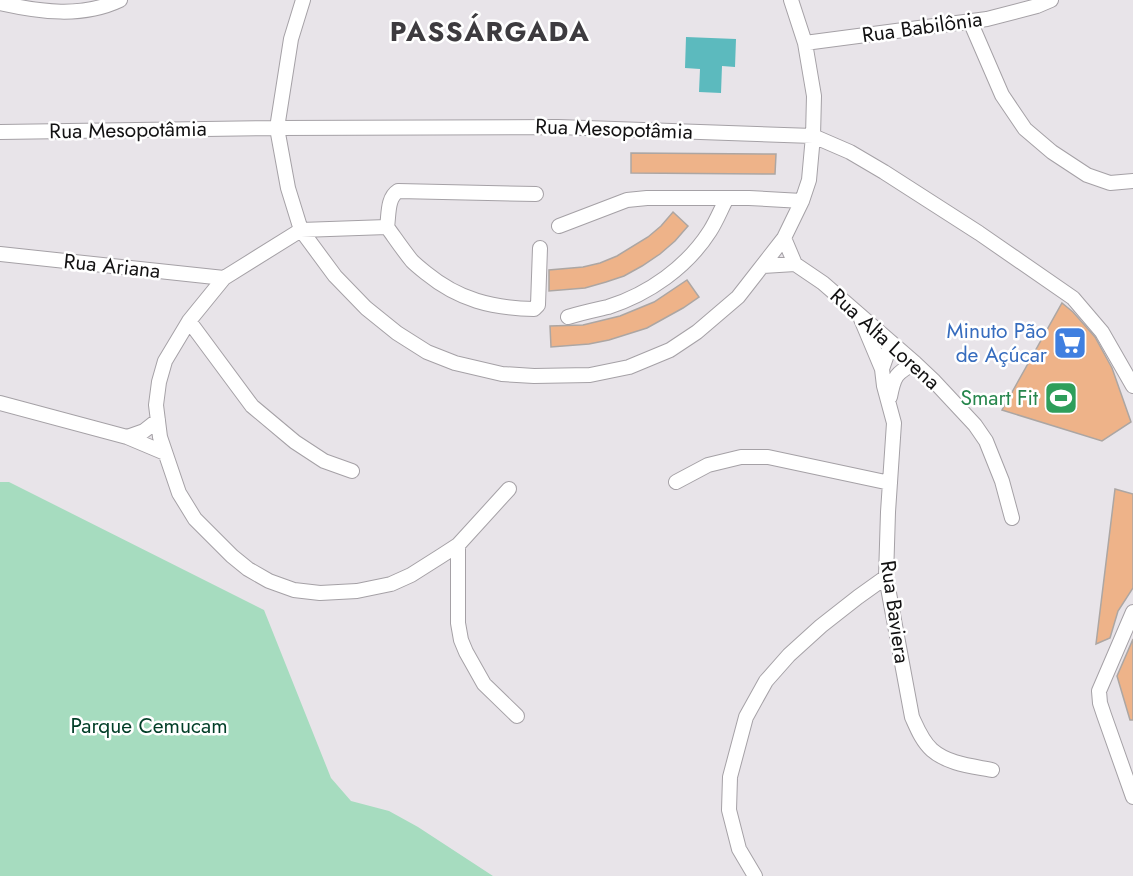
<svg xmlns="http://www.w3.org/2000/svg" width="1133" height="876" viewBox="0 0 1133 876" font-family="Jost,sans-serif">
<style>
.green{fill:#a6dcbf}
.water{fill:#5cbabe}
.building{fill:#eeb389;stroke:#aca6a3;stroke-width:1.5}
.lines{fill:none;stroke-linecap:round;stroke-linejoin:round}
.minor-casing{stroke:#a5a1a6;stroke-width:16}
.minor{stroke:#fff;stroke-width:14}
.labels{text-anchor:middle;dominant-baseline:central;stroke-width:5;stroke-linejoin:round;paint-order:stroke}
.street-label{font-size:21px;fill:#121112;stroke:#fff}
.shop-label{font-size:21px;fill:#366cbe;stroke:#fff;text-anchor:end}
.leisure-label{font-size:21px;fill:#27864d;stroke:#fff;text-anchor:end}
.park-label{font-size:21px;fill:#003d26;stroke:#fff}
.district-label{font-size:27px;font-weight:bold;letter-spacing:1.5px;fill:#3d3b3f;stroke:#fff}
</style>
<rect width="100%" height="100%" fill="#e8e4e9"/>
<!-- green -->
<path class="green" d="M0 482H9L264 610 331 778 351 801 389 811 418 827 493 876H0Z"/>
<!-- water -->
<path class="water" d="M686 37 736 39 735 67 722 66 721 93 699 92 700 69 685 68Z"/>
<!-- building -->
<path class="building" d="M631 153 776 154 775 174 631 173Z
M673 212 688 226 675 241 660 254 642 266 624 276 606 282 585 288 549 291V270L583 267 600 263 617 256 648 237 661 226Z
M687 280 699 297 683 308 647 328 609 340 589 344 551 347 550 326 583 325 620 316 654 302Z
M1062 303 1073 312 1095 337 1112 368 1131 422 1102 441 1002 410Z
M1115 489 1133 494V588L1118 611 1110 638 1096 644Z
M1133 639V720H1130L1117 676Z"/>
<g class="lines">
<!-- minor casing -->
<g class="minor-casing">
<path id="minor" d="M303 0 291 39 277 128 288 188 301 230 335 276 366 308 397 333 427 352 455 363 502 374 534 376 590 375 629 367 670 350 697 332 738 297 784 238 802 201 809 180 813 136 814 96 805 43 791 0
M0 3C40 12 82 18 120 0
M970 21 1002 95 1025 129 1052 152 1087 175 1110 183 1133 181
M805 43 987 19 1037 6 1051 0
M0 132 277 128 558 127 813 136 850 152 884 172 979 233 1073 298 1102 332 1133 386
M536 194 398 191C387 198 389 215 387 227 395 238 403 250 412 261 416 265 421 269 426 273 459 300 492 308 534 309L538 305 540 248
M559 226 627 200 647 198H749L802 201
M301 230 224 278 189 321 165 361 159 382 156 405 160 437 179 493 195 519 232 556 248 569 269 581 294 590 320 593 357 591 391 584 411 575 441 556 458 545 509 489
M301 230 387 227
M784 238 795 264 823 283 915 363 933 380 975 425 986 441 1002 481 1012 518
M0 254 224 278
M763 266 795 264
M568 317C581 313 595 310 608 307 649 294 687 267 710 231 717 220 721 209 727 198
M861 319 882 369
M189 321 252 406 295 442 324 461 352 471
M891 343 882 369 884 386 894 423 888 512 886 577 912 717C917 728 922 741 932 750 948 764 972 766 992 770
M890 397C894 376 896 373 915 363
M0 403 127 437 165 453
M127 437 144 431 158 420
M676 482 708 465 741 457H768L890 483
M458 545V623L461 640 466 652 484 684 517 716
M1133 612 1099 691 1100 703 1104 715 1133 797
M755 876 739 849 729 810 730 777 746 717 766 681 789 655 821 626 858 597 886 577"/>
</g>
<!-- minor -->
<use href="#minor" class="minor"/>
</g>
<!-- icons -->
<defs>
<g id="supermarket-square" transform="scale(1.725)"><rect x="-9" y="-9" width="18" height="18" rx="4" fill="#3f7fe0" stroke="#fff"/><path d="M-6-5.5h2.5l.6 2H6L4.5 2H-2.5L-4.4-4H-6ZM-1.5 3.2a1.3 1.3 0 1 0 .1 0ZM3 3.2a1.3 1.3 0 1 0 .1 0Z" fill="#fff"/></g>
<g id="stadium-square" transform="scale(1.725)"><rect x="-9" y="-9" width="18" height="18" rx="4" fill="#2e9e5b" stroke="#fff"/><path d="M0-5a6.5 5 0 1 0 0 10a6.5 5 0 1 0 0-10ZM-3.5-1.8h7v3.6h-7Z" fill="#fff"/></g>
</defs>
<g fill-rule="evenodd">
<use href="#supermarket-square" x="1070" y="343"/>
<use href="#stadium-square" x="1061" y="398"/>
</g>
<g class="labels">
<!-- street labels -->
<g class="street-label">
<text transform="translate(922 27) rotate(-8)">Rua Babilônia</text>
<text transform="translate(614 129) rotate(2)">Rua Mesopotâmia</text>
<text transform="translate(128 130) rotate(-1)">Rua Mesopotâmia</text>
<text transform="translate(112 266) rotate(6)">Rua Ariana</text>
<text transform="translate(885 339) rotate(42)">Rua Alta Lorena</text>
<text transform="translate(895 612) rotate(82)">Rua Baviera</text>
</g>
<!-- shop labels -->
<g class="shop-label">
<text x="1047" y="331">Minuto Pão<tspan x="1047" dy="24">de Açúcar</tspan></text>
</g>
<!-- leisure labels -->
<g class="leisure-label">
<text x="1038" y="398">Smart Fit</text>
</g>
<!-- park labels -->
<g class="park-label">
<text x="149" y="726">Parque Cemucam</text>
</g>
<!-- district labels -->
<g class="district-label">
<text x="490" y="31">PASSÁRGADA</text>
</g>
</g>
</svg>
